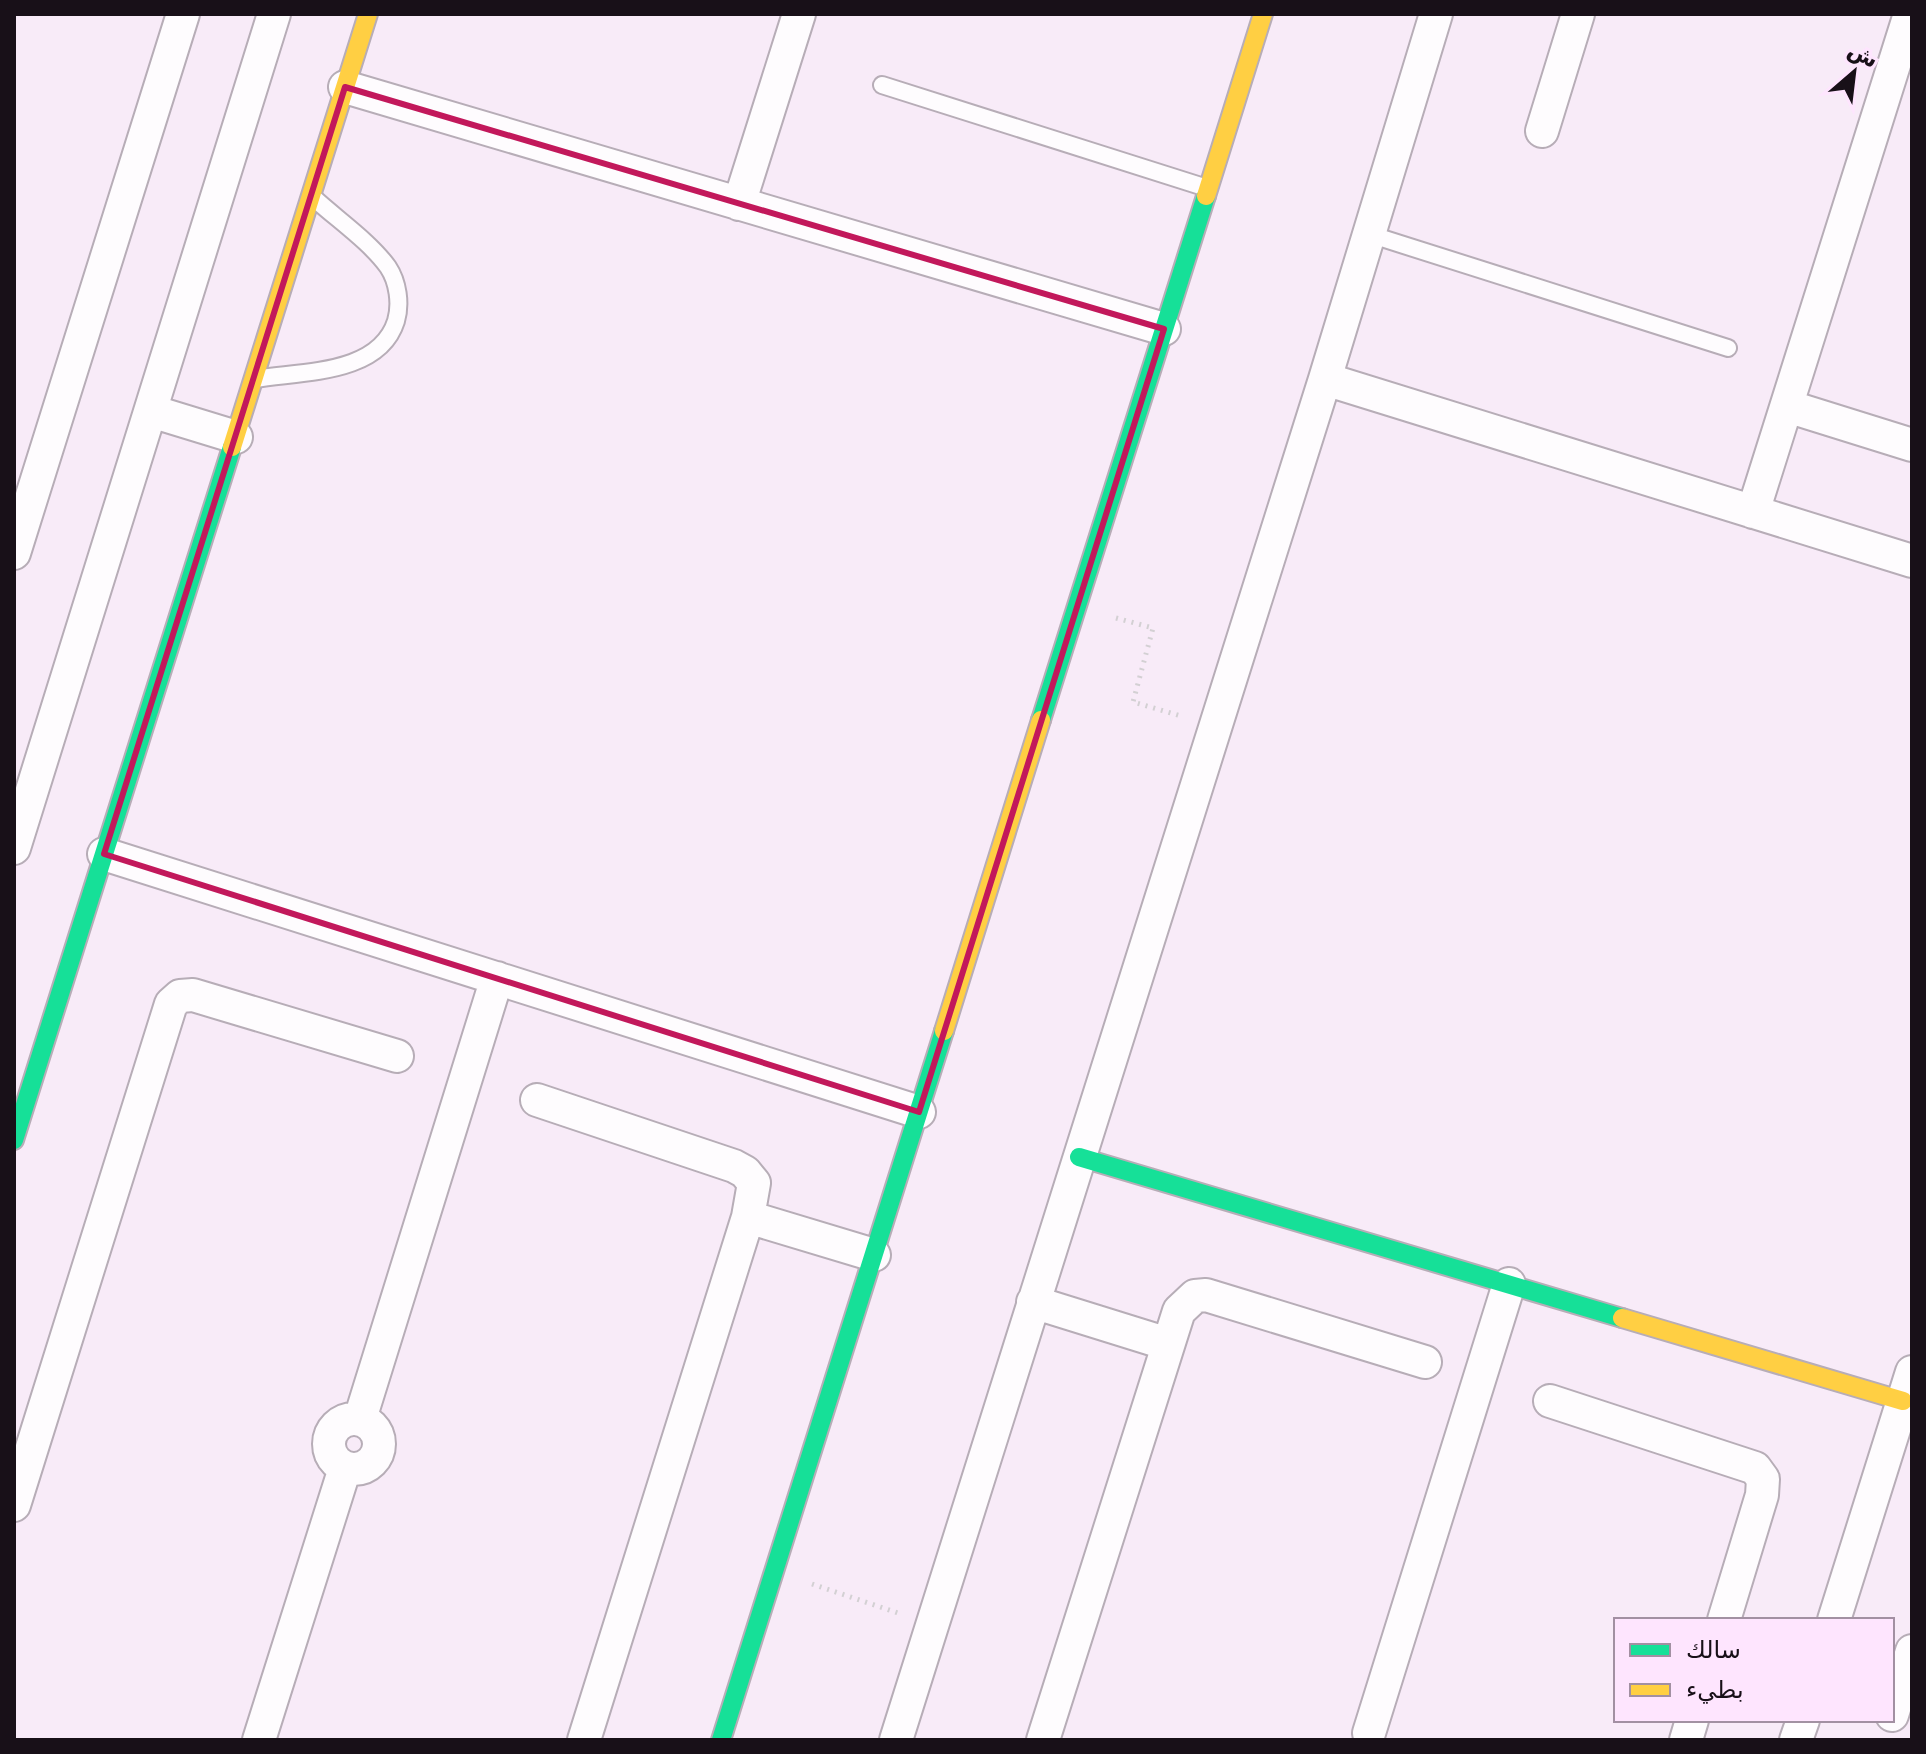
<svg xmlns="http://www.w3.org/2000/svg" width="1926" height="1754" viewBox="0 0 1926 1754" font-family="'DejaVu Sans','Noto Sans Arabic',sans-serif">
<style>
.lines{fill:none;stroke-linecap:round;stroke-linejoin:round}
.lane-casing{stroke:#b7adb7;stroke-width:20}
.street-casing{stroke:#b7adb7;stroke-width:36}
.fast-casing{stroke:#b7adb7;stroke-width:22}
.slow-casing{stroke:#b7adb7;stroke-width:22}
.path{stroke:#d3d0d3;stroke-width:5;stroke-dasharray:2 6;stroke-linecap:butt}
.lane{stroke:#fefcfe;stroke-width:16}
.street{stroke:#fefcfe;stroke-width:32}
.fast{stroke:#16e098;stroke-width:18}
.slow{stroke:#ffcf43;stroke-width:18}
.marked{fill:none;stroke:#c2185b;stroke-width:6;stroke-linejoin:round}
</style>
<rect width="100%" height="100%" fill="#f8ebf8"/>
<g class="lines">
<!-- lane casing -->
<g class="lane-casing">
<path id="lane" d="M882 85 1207 188
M1369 234 1728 348
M255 379C302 371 379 375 396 321 401 304 398 282 388 267 370 242 338 220 315 199"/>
</g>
<!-- street casing -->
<g class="street-casing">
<path id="street" d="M345 87 1164 329
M1542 131 1578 14
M739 204 799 14
M1325 379 1912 561
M1787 406 1912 445
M151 411 236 437
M1753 512 1910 14
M14 553 183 14
M14 848 274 14
M104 854 919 1112
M537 1100 734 1166 745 1172 754 1183 748 1217 584 1740
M748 1217 874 1255
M1033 1302 1168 1344
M1550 1401 1755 1468 1763 1479 1762 1495 1724 1620
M329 1444a25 25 0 1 1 50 0a25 25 0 1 1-50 0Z
M360 1419 497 978
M14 1505 171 1004 180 996 193 995 397 1056
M1834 1620 1912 1372
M1892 1715 1912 1651
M1369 1733 1509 1284
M259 1740 345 1468
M896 1740 1325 379 1436 14
M1043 1740 1179 1311 1195 1296 1206 1295 1425 1362
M1686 1740 1692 1720
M1796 1740 1803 1720"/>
</g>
<!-- fast casing -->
<g class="fast-casing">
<path id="fast" d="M1041 720 1206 196
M14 1140 232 447
M1079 1157 1622 1318
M721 1740 944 1031"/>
</g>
<!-- slow casing -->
<g class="slow-casing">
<path id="slow" d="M1206 196 1263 14
M232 447 368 14
M944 1031 1041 720
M1622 1318 1903 1401"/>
</g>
<!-- path -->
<path class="path" d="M1116 618 1153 628 1133 702 1181 716
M812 1584 901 1614"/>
<!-- lane -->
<use href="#lane" class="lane"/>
<!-- street -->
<use href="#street" class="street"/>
<!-- fast -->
<use href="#fast" class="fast"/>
<!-- slow -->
<use href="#slow" class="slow"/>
</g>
<!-- marked area -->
<path class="marked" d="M345 87 1164 329 919 1112 104 854Z"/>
<!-- border -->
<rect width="1926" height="1754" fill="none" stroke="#181018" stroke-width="32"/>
<!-- legend -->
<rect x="1614" y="1618" width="280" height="104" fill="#fee5fe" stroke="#a290a2" stroke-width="2"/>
<rect x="1630" y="1644" width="40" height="12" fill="#16e098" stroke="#a290a2" stroke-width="2"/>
<text x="1686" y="1658" font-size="24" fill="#181018">سالك</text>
<rect x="1630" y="1684" width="40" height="12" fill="#ffcf43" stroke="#a290a2" stroke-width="2"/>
<text x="1686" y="1698" font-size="24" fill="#181018">بطيء</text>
<!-- north arrow -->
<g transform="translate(1854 72) rotate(28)" stroke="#fee5fe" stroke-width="6" paint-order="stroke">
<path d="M0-6L14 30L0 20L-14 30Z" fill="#181018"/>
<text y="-12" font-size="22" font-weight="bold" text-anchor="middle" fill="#181018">ش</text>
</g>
</svg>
